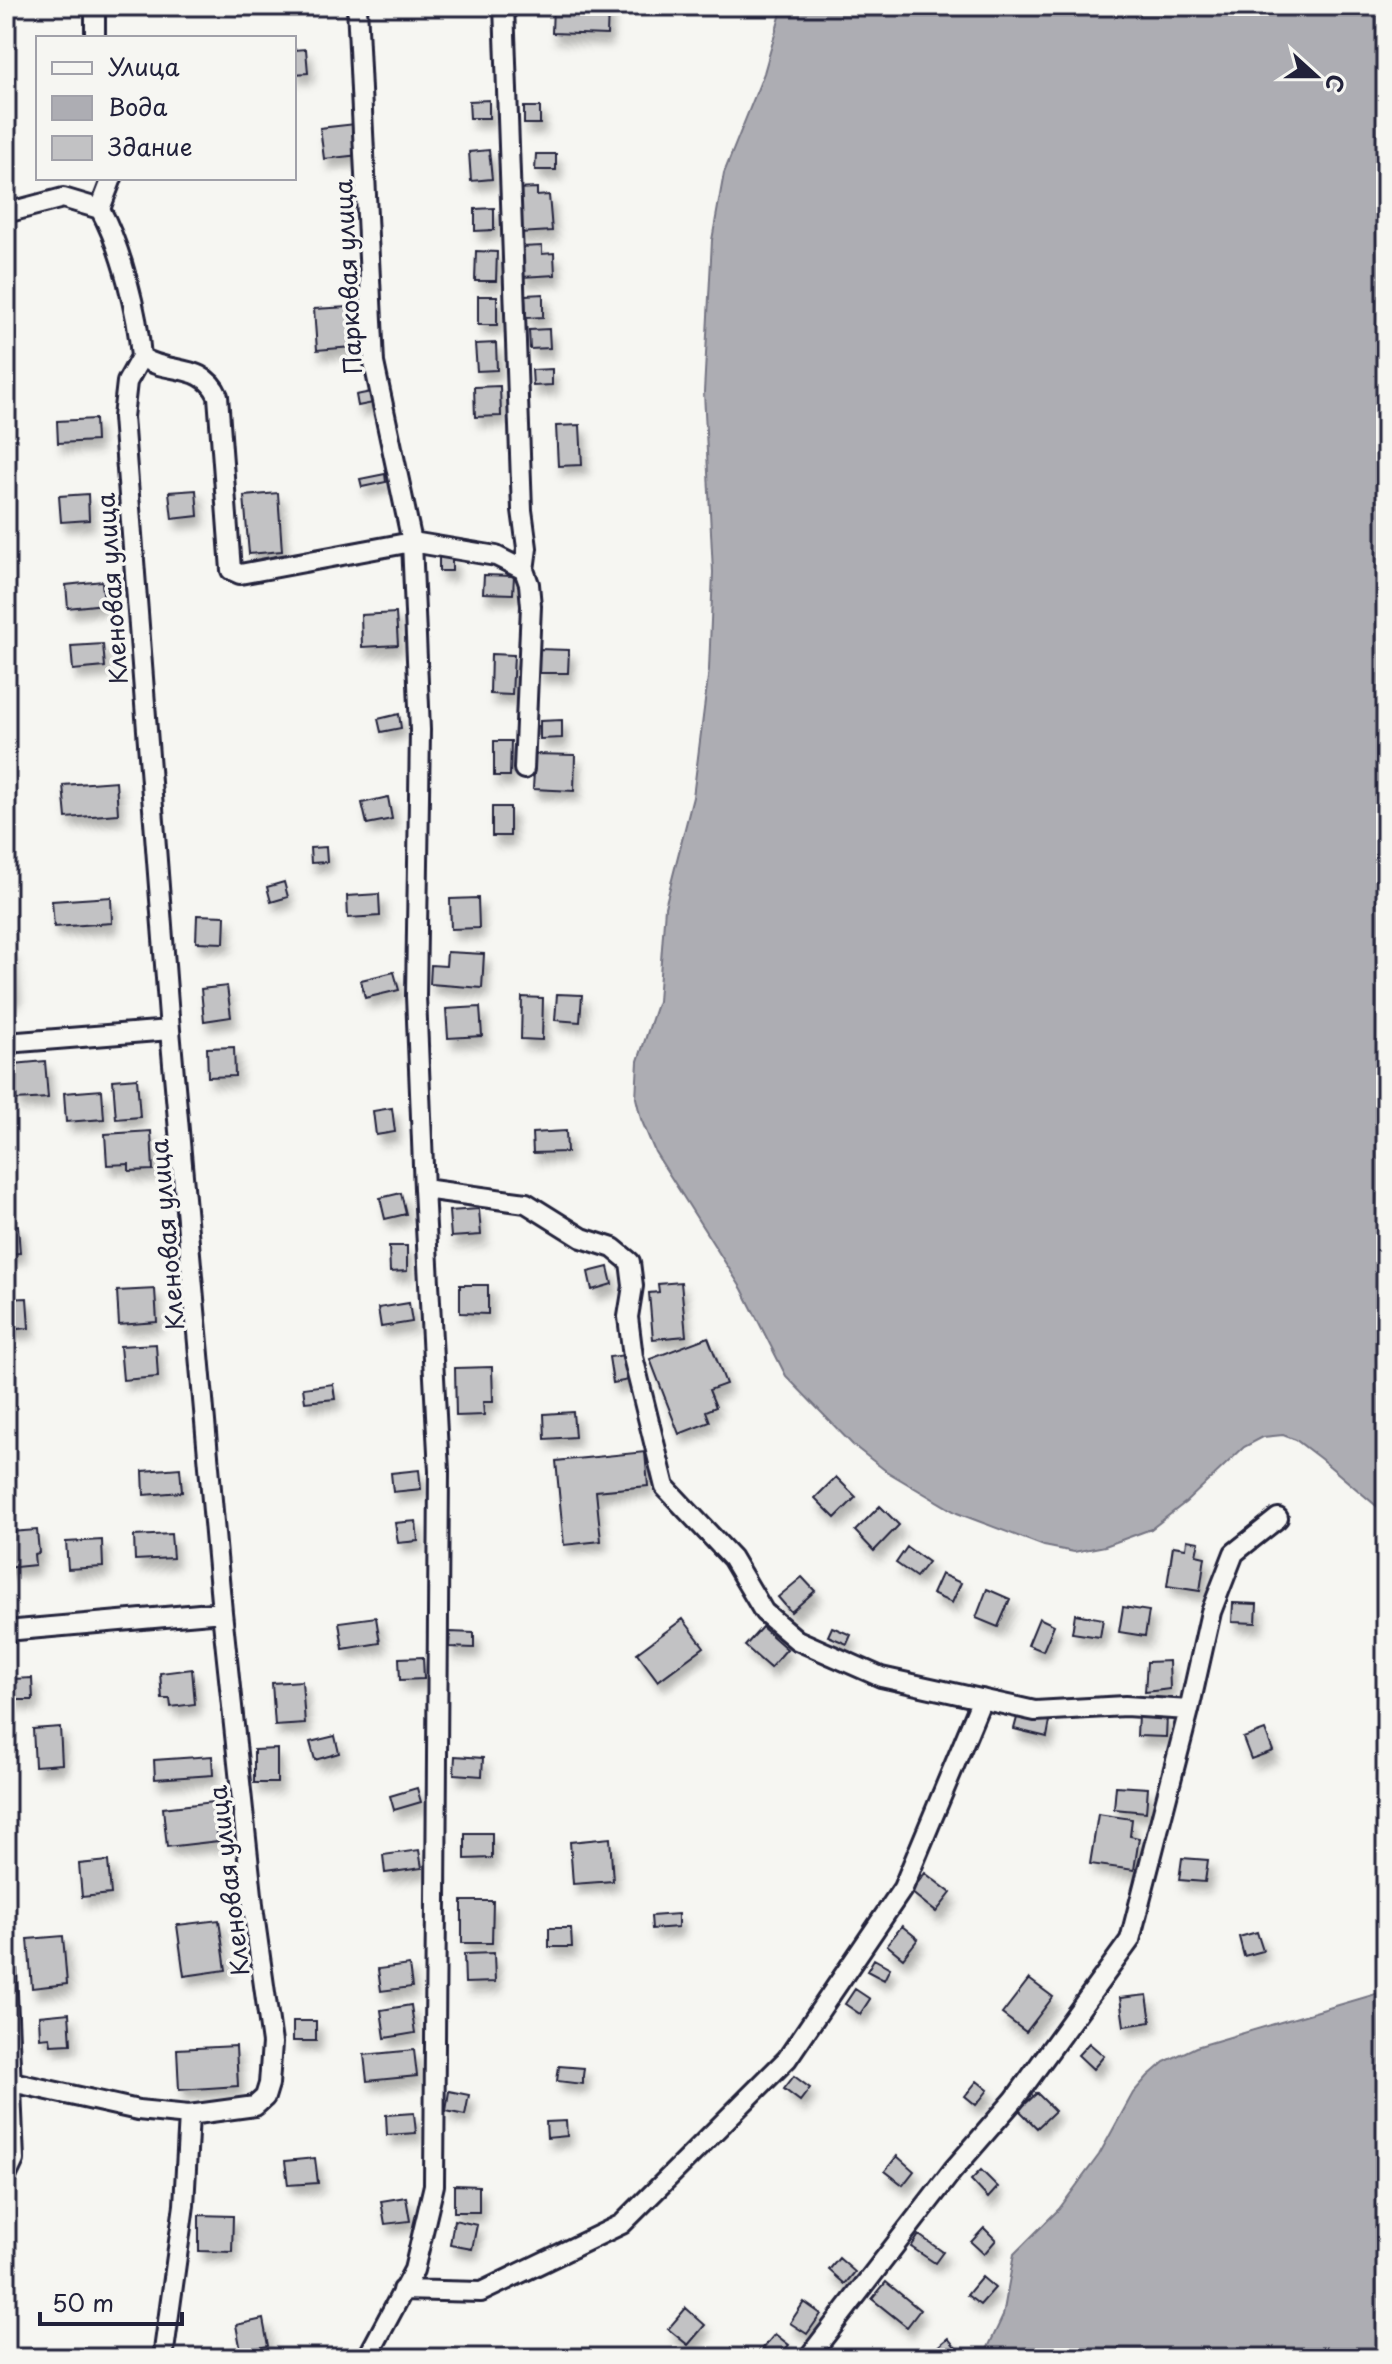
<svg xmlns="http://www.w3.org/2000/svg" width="1392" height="2364" viewBox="0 0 1392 2364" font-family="'Playpen Sans',sans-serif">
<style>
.water{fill:#adadb3;stroke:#757583;stroke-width:2}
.building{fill:#c2c2c4;stroke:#22223b;stroke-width:2;filter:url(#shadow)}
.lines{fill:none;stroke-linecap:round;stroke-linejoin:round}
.minor-casing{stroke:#22223b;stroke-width:24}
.minor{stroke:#f6f6f2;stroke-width:18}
.labels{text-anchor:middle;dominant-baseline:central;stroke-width:7;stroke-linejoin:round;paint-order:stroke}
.street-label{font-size:24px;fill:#22223b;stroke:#f6f6f2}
</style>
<defs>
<filter id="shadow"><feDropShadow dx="5" dy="9" stdDeviation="4" flood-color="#0004"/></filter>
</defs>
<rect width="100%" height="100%" fill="#f6f6f2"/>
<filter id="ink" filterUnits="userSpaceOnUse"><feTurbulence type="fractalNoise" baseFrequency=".0125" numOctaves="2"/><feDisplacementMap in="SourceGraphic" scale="16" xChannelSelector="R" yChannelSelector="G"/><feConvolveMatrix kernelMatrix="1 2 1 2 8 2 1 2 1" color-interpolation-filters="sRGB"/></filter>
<g filter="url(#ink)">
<!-- water -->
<path class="water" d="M783 6H1386V1514L1321 1459 1296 1440 1283 1435 1263 1437 1244 1447 1186 1502 1151 1529 1105 1546 1074 1552 1044 1546 957 1513 886 1471 853 1445 786 1376 742 1289 655 1152 641 1119 636 1098 638 1061 658 1001 665 907 693 797 709 669 713 572 704 392 712 240 724 173 764 73Z
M1386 1991V2358H983L1003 2316 1014 2254 1059 2209 1099 2155 1133 2093 1148 2076 1164 2062 1196 2047Z"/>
<!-- building -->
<path class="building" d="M553 6 608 8 607 35 552 33Z
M306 49 308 73 294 74V50Z
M489 100V118H470L469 101Z
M524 107H540V124H524Z
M355 124 359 155 324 159 320 128Z
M489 150 492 179 471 181 469 152Z
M536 154H556V170H535Z
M537 188V196L549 195 552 231 519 233 516 189Z
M494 208V230L475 231V209Z
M542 246V254L554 253 555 275 522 277 521 247Z
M476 251 497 252 496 281H475Z
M543 294V317L526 318 525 295Z
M478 296H497V325H478Z
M349 307 352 347 317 350 314 309Z
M549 329 550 348 530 349 529 330Z
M496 343 497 370 477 371 475 344Z
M552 369V385L533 386 532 370Z
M500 386 501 416 475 417 474 387Z
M371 392 373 403 358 406 356 395Z
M95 419 96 441 58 443 57 421Z
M580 425 582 465 558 466 556 426Z
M385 474 386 482 362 487 360 479Z
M196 490 198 516 172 519 169 492Z
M278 493 282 551 249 554 244 496Z
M88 494 89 520 61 522 59 496Z
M439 557H452V571H439Z
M484 575 514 576 513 594 483 593Z
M102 581 104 604 68 608 66 585Z
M396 613 398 645 362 647 361 615Z
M103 644 105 667 73 670 71 646Z
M538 649 569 650 568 673H538Z
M491 654 514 655 512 695 490 694Z
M399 714 401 728 381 732 378 719Z
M562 720V738L540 739V721Z
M494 741H511L510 776H494Z
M535 754 575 755 574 791 533 789Z
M116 781 118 814 66 818 63 785Z
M388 797 392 819 367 824 362 803Z
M492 807H510V836H492Z
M326 847 327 862 311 863 310 848Z
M284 882 288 897 271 902 267 887Z
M379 894 380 916 348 918 347 896Z
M111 897 112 923 54 927 52 901Z
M478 898 479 928 451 929 450 899Z
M197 915 225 916 224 943 196 942Z
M6 951H11L15 996H6Z
M447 952 484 954 482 988 430 984 431 965 446 966Z
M394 972 399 990 365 998 361 980Z
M227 986 231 1017 204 1021 201 989Z
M557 994 582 995 580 1022 555 1020Z
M522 997 543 998 542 1040 521 1039Z
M480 1007 482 1036 448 1038 446 1009Z
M234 1047 235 1076 208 1077 207 1048Z
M45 1061 48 1098 16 1100 14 1064Z
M137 1078 140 1117 116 1119 113 1080Z
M102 1090 104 1119 66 1122 64 1093Z
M392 1108 395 1132 376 1135 373 1111Z
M151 1131 153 1170 129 1171V1164L107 1165 105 1134Z
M566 1131 567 1152 533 1153 532 1133Z
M401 1193 406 1214 385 1219 380 1198Z
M479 1209 481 1235 451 1237 449 1211Z
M18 1225 20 1253 6 1254V1226Z
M389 1246H407V1271L390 1272Z
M608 1267 612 1284 592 1290 588 1272Z
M681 1282 686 1336 653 1339 649 1293 659 1292 658 1284Z
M460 1285H488V1314L460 1313Z
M155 1289 157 1322 119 1325 117 1291Z
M27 1298 29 1328 6 1330V1299Z
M409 1303 412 1322 381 1327 378 1308Z
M708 1337 726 1384 709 1390 716 1407 706 1411 710 1422 679 1434 650 1359Z
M156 1344 158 1377 123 1380 120 1346Z
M625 1355 629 1380 613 1383 609 1357Z
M492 1367 493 1402H483L484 1415 456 1416 455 1368Z
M333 1384 335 1399 305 1402 303 1388Z
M573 1412 575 1437 545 1439 544 1414Z
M645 1452 648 1486 596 1491 601 1541 564 1545 556 1461Z
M180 1468 182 1492 144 1495 143 1471Z
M419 1470 421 1489 393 1492 391 1473Z
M836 1477 856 1497 835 1518 815 1498Z
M880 1506 899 1525 874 1551 855 1531Z
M416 1521 418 1541 398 1543 395 1523Z
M37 1530 39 1553 34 1554 35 1565 6 1568 10 1532Z
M171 1534 173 1558 135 1560 134 1536Z
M102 1540 103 1567 68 1569 66 1542Z
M1187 1540 1199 1542 1196 1555 1205 1557 1200 1591 1167 1586 1173 1546 1186 1548Z
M907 1547 928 1562 916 1577 896 1563Z
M941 1574 961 1583 952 1603 932 1594Z
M802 1577 815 1591 791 1612 778 1597Z
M987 1589 1010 1599 998 1627 976 1618Z
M1233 1603 1257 1604 1256 1623 1232 1622Z
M1123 1607 1149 1611 1145 1636 1119 1632Z
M1075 1614 1103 1619 1100 1637 1072 1633Z
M376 1617 380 1643 343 1649 339 1622Z
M1039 1618 1054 1625 1043 1651 1028 1645Z
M683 1619 704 1647 658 1681 637 1653Z
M762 1627 787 1649 770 1668 745 1646Z
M832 1627 851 1635 847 1644 828 1636Z
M450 1632 474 1633V1648L449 1647Z
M423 1657 424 1679 400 1680 399 1658Z
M1169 1661 1170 1689 1145 1692 1147 1662Z
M192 1669 195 1704 171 1707 170 1699H162L160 1673Z
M32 1678 33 1700H13L12 1679Z
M302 1681 305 1724 275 1726 272 1683Z
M1018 1714 1050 1721 1047 1737 1014 1729Z
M1138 1714 1167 1716 1166 1737 1137 1736Z
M60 1727 62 1764 35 1766 33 1729Z
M1265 1730 1273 1751 1251 1759 1243 1738Z
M335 1736 339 1753 315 1760 310 1742Z
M277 1749V1783H254V1750Z
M212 1756 213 1775 155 1779 154 1760Z
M455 1756 483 1758 482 1776 454 1774Z
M1116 1786 1148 1788 1146 1812 1114 1809Z
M417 1788 421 1802 394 1810 390 1796Z
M213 1802 218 1841 167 1847 163 1808Z
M1098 1814 1132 1819 1130 1836 1139 1838 1134 1870 1090 1864Z
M465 1833H492V1858L465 1859Z
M610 1838 613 1881 573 1884 570 1842Z
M419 1850 422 1868 385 1873 383 1855Z
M1182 1858 1208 1860 1205 1882 1179 1880Z
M108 1861 111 1894 82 1897 79 1864Z
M925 1873 951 1893 936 1912 911 1892Z
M462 1901H493L492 1943H462Z
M678 1914V1927L652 1929 651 1916Z
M219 1920 226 1970 184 1976 177 1925Z
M902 1926 918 1939 903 1958 887 1945Z
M549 1928H571L572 1947H549Z
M1257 1932 1263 1951 1244 1956 1239 1937Z
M63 1936 67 1984 32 1988 28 1939Z
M494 1953 495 1982 465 1983 464 1954Z
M874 1959 890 1968 884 1980 867 1971Z
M409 1965 412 1987 381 1991 378 1969Z
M1029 1979 1053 1997 1026 2032 1002 2014Z
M855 1989 870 1999 860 2014 845 2004Z
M1147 1995 1151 2022 1124 2026 1120 1998Z
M411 2005 415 2033 385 2038 381 2010Z
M69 2013 71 2044 51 2045 50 2037 40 2038 39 2016Z
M293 2021H316V2041H293Z
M1089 2043 1104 2056 1093 2069 1078 2055Z
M236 2046 238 2086 179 2090 177 2049Z
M414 2050 417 2076 367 2081 364 2055Z
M559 2066 584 2068 582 2084 557 2081Z
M794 2076 810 2088 800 2101 784 2089Z
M977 2081 988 2090 976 2105 965 2096Z
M449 2091 469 2095 465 2115 446 2111Z
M1037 2093 1055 2111 1037 2128 1019 2110Z
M414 2113 416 2133 387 2135 386 2115Z
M566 2121 567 2136 547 2138 546 2122Z
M897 2156 914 2171 903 2185 885 2171Z
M315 2158 318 2183 288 2185 285 2161Z
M981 2170 998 2187 988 2198 971 2180Z
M454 2185 479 2186V2212H454Z
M406 2197 410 2221 385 2224 381 2201Z
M199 2215 233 2216 232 2252 199 2251Z
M454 2220 477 2225 472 2249 450 2245Z
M984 2228 996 2240 984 2254 971 2242Z
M919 2235 943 2252 935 2263 911 2247Z
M839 2258 855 2272 845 2284 829 2270Z
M982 2277 995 2288 980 2305 967 2295Z
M886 2282 920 2310 907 2327 872 2299Z
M804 2302 821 2314 807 2334 790 2323Z
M686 2308 705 2325 688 2345 668 2329Z
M263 2319 268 2346 241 2351 236 2325Z
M775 2334 789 2345 778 2358 763 2348Z
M948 2338 960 2353 955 2358H935L930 2353Z"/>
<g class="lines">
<!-- minor casing -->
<g class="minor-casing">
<path id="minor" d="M357 6 374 363 412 542 420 730 416 996 424 1189
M95 38V6
M100 209 112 178
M6 213 63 198 100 209C121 247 138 314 141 357 168 375 203 362 218 396L231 570 240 574 412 542 496 556 524 570 527 548 522 510 504 6
M141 357 127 382 123 417 170 1030 222 1612 254 1914 272 2043 269 2084 265 2097 255 2106 189 2115
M524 570 529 584 531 606 524 769
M6 1043 170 1030
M6 1631 222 1612
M1189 1710 1211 1612 1234 1553 1278 1518
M6 1969 14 2160 6 2177
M12 2082 138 2110 189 2115 184 2205 163 2358
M402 2290 481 2292 622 2224 787 2059 903 1888 982 1699
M367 2358 414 2270 434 2185 439 1471 424 1189 526 1203 582 1238 613 1248 630 1262 633 1286 628 1317 633 1357 665 1487 732 1558 764 1612 797 1640 881 1677 1035 1711 1125 1706 1189 1710 1130 1940 1014 2100 953 2170 808 2358"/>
</g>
<!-- minor -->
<use href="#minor" class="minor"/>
</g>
</g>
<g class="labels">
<!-- street labels -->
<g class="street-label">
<text transform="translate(347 277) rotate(-93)">Парковая улица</text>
<text transform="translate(111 589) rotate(-94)">Кленовая улица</text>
<text transform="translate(166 1235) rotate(-95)">Кленовая улица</text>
<text transform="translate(228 1881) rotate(-97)">Кленовая улица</text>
</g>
</g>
<!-- margin -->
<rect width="1392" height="2364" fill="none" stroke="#f6f6f2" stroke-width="32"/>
<rect x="16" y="16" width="1360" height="2332" fill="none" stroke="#22223b" stroke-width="3" filter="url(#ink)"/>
<!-- legend -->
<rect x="36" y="36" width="260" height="144" fill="#f6f6f2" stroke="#a1a1a9" stroke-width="2"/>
<rect x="52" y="62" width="40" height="12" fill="#f6f6f2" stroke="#a1a1a9" stroke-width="2"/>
<text x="108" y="76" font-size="24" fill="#22223b">Улица</text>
<rect x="52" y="96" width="40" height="24" fill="#adadb3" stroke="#a1a1a9" stroke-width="2"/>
<text x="108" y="116" font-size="24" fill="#22223b">Вода</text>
<rect x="52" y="136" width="40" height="24" fill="#c2c2c4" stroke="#a1a1a9" stroke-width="2"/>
<text x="108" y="156" font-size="24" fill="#22223b">Здание</text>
<!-- north arrow -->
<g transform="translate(1316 76) rotate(111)" stroke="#f6f6f2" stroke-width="6" paint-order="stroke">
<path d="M0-6L14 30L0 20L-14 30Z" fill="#22223b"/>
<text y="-12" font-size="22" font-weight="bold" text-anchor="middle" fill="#22223b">С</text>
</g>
<!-- scale -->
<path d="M40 2312v12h142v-12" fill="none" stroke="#22223b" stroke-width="4"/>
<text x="52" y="2312" font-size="24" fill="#22223b" stroke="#f6f6f2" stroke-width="6" paint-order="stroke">50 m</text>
</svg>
